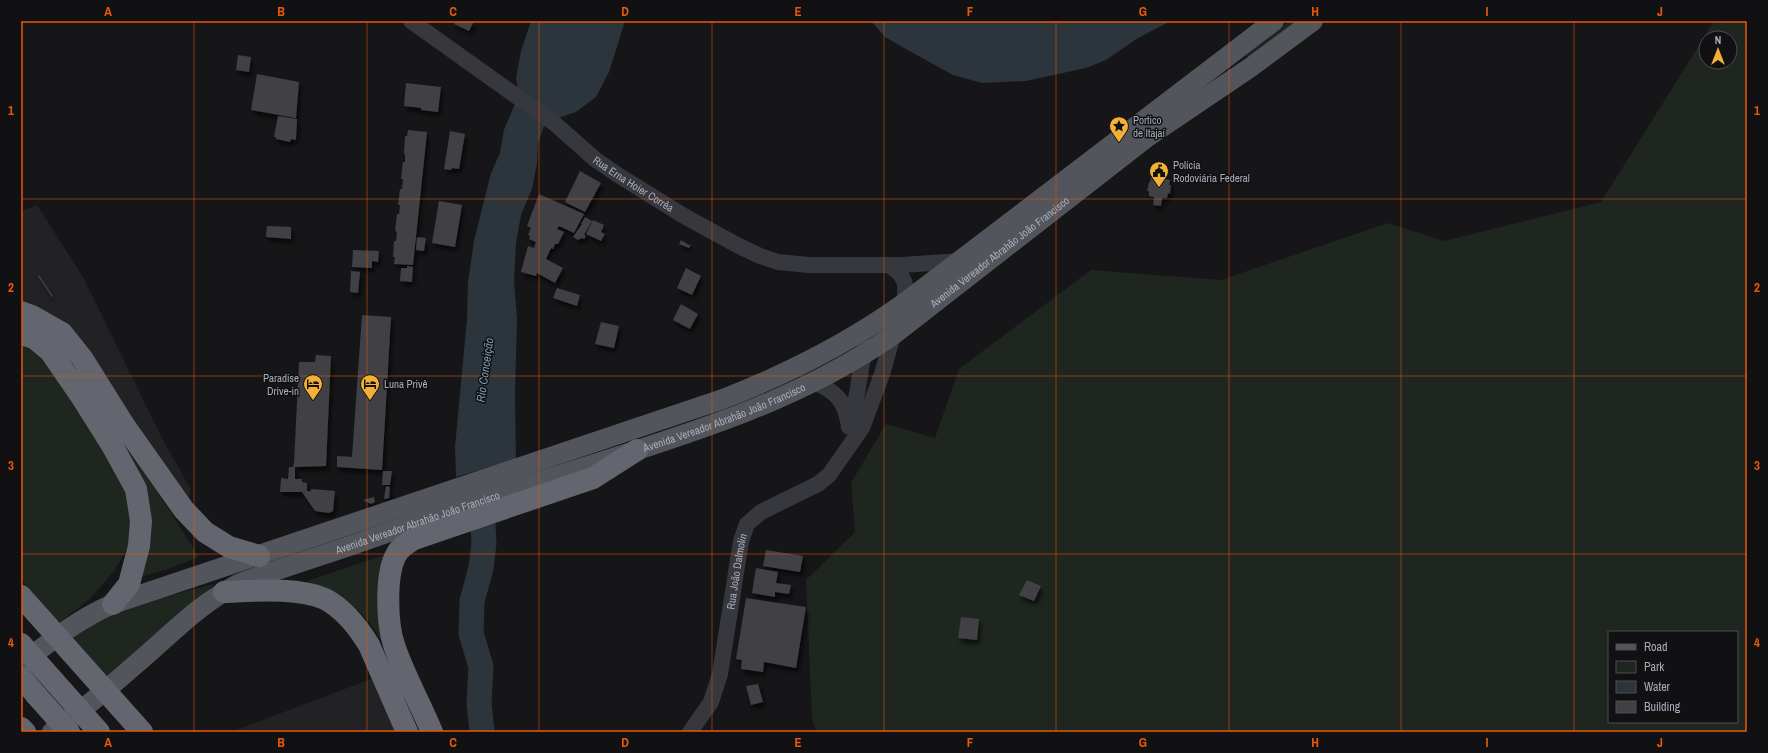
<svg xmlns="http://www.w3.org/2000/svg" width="1768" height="753" viewBox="0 0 1768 753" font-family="'Archivo Narrow',sans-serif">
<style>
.built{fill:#222225}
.green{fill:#1e261f;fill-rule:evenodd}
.water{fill:#2c353c}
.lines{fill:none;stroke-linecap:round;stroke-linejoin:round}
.river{stroke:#2c353c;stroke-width:25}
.building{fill:#404145;filter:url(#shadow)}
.minor{stroke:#37383d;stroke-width:16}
.major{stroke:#53555c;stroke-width:20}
.highway{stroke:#63666e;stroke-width:22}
.highway-bridge{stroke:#63666e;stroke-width:22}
.grid{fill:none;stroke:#e8590c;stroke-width:1;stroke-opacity:0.55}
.labels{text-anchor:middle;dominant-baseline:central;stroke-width:3;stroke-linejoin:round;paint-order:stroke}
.poi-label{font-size:11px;fill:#a8adb8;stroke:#111113;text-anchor:start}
.street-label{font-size:11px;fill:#a8adb8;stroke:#111113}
.water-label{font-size:12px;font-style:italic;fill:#7f9bb3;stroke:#111113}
.neatline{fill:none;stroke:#e8590c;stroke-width:1.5}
.grid-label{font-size:13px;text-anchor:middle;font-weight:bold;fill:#e8590c}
</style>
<defs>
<filter id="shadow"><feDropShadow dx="2.5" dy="4.5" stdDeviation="2" flood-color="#0009"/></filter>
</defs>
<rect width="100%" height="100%" fill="#161618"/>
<!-- built -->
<path class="built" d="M37 205 83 277 164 442 190 488V499L21 302V211Z
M379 676 399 732H231Z"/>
<!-- green -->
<path class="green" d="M1290 21H1301L1250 61 1246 55Z
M1714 21H1747V732H817L812 720 806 580 855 532 851 483 886 424 935 438 959 369 1091 270 1221 280 1388 223 1444 241 1601 202ZM1706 38H1730V62H1706ZM1609 632H1737V722H1609Z
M21 345 27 347 53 367 124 482 130 506 132 539 115 570 90 599 59 623 21 579Z
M108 414 199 557 171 568 141 577 146 562Z
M390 553 383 644C363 607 344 598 307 581Z
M214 584 203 595 110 680 71 636C116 611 164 596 214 584Z"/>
<!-- water -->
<path class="water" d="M531 21H625L609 72 596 97 576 112 558 118 544 126 538 143 537 163 532 189 521 215 516 243 514 280 517 319 515 393 516 459 456 477 455 447 467 319 468 282 474 241 491 173 500 153 504 130 519 94 516 79 521 51Z
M871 21H1171L1138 38 1106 60 1086 68 1026 81 982 83 953 75 904 48 885 37Z"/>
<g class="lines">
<!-- river -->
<path class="river" d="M481 493 484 543 481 568 472 601 471 633 481 667 479 703 482 732"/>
</g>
<!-- building -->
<path class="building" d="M456 21H474L469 31 454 24Z
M238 55 251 57 249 72 236 70Z
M257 74 299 82 296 118 251 110Z
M406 83 441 87 438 112 421 110V108L404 106Z
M278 116 297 119 296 140 291 139 290 142 276 139V137H274Z
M408 130 427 132 413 265 394 264 395 257H393L394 241H396L397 232 395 231 397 214H399L400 205H398L400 189H402L403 179H401L403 162H405V154H404L405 136H407Z
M450 131 465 134 459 169 452 168 451 170 444 169Z
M580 171 601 183 585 212 565 202Z
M1156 176 1165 177V179L1170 180 1169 185H1171L1170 194 1168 193 1167 198H1162L1161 206 1153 205 1154 197 1149 196V191H1147L1149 182H1150L1151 178H1156Z
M539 194 584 214 574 233 559 226 557 229 564 232 558 244H555L553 249 551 248 546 259 563 268 555 283 537 273 536 276 521 272 528 246 534 248 536 242 529 239 530 236 528 235 531 228 527 226Z
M439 201 462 205 455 247 432 243Z
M585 217 592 221 584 235 586 236 584 239 582 238 578 240 573 237 582 224H581Z
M593 220 604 225 601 232 605 234 601 241 586 234Z
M267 226 291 227V239L266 237Z
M417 237 426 238 424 251 416 250Z
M681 240 689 245 691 244 689 248 679 244Z
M353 250 379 251 378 262 372 261V268L352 267Z
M407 266 413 267 412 282 400 281 401 268H407Z
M686 268 701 276 692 295 677 288Z
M351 271 360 272 358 293 350 292Z
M39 275 53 296 52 297 38 276Z
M557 288 580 295 577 306 553 298Z
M681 304 698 314 690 329 673 320Z
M362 315 391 317 382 470 337 467V456L352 457Z
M601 322 619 326 614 348 595 344Z
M316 355 331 356 326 466 295 467V479H302V482L307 483V491H311V489L335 491 333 511 329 513 315 511 302 492H280L281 478 288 479 289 467H293L294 463 299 362H315Z
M383 471H392L390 485H382Z
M386 486 390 487 389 498 384 499Z
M374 497 375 502 371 504 363 500Z
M766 550 803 556 800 572 763 566Z
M756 568 778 572 776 583 791 585 789 594 775 592V597L752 593Z
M1027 580 1041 586 1034 601 1019 595Z
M746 598 806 607 796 668 764 662 763 672 741 669 742 660 736 659Z
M961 617 979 619 977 640 958 638Z
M758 684 763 702 751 705 746 686Z"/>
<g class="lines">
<!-- minor -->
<g class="minor">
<path id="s1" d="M411 21 554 123 596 160 618 175 684 216 737 245 760 256 778 262 809 265H902L961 261"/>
<path d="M889 265C906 276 908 285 903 304"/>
<path d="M814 382C837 392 845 401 849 426"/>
<path d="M849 427C858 401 859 374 865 347"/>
<path id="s2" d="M690 732 711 702 720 674 741 541 747 524 761 512 818 484 829 475 862 428 882 374 893 335"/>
</g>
<!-- major -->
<g class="major">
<path d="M21 664C51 641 78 619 113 604L723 399C787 374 847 344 903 304L1274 21"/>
<path id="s3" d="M52 732C87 707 119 679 151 651 181 624 202 603 238 584 275 570 314 558 352 545 424 520 496 495 569 472 681 436 796 403 893 335L1146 138 1251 67 1313 21"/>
</g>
<!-- highway -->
<path class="highway" d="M21 312 32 316 62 333 82 358 124 425 184 510 205 532 229 547 259 556
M21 334 34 338 50 351 81 396 113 447 136 489 141 521 139 546 129 584 113 604
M224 592C253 591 298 587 325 599 344 609 358 627 369 645L407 732
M21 677 37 696
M21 728 25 732
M432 732C420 703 404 675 394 645 387 624 385 575 396 555 400 547 406 544 414 539L593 478 637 450"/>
<!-- highway-bridge -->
<path class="highway-bridge" d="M21 596 142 732
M21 644 99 732
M37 696 69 732"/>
</g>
<!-- grid -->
<path class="grid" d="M194 21V732M367 21V732M539 21V732M712 21V732M884 21V732M1056 21V732M1229 21V732M1401 21V732M1574 21V732M21 199H1747M21 376H1747M21 554H1747"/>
<!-- icons -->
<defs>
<g id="sight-pin" transform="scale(1)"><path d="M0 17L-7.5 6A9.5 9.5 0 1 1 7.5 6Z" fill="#f2b134" stroke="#111113"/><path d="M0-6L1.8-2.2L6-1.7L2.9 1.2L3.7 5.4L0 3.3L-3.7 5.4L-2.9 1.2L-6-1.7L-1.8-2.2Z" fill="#111"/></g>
<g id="civic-pin" transform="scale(1)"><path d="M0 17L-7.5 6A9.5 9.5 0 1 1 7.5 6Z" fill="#f2b134" stroke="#111113"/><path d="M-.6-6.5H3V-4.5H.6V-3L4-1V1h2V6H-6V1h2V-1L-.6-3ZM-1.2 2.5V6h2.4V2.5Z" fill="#111"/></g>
<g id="hotel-pin" transform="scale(1)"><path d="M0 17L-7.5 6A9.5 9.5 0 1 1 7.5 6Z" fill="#f2b134" stroke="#111113"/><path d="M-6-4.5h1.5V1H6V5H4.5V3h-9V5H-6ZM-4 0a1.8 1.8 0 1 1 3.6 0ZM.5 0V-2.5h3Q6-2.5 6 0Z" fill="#111"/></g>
</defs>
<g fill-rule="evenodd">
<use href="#sight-pin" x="1119" y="126"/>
<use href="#civic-pin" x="1159" y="171"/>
<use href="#hotel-pin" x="313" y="384"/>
<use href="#hotel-pin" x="370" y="384"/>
</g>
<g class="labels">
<!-- poi labels -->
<g class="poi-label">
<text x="1133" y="120">Portico<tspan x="1133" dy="13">de Itajaí</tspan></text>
<text x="1173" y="165">Polícia<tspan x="1173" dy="13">Rodoviária Federal</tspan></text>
<text x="299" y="378" text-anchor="end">Paradise<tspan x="299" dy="13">Drive-in</tspan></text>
<text x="384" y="384">Luna Privê</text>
</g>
<!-- street labels -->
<g class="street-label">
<text stroke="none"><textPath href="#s1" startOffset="276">Rua Erna Hoier Corrêa</textPath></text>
<text stroke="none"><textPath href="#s3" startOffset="1076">Avenida Vereador Abrahão João Francisco</textPath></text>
<text stroke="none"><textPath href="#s3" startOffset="752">Avenida Vereador Abrahão João Francisco</textPath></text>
<text stroke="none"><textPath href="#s3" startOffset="428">Avenida Vereador Abrahão João Francisco</textPath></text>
<text stroke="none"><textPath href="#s2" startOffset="170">Rua João Dalmolin</textPath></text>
</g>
<!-- water labels -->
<g class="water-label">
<text transform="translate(485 370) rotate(-82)">Rio Conceição</text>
</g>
</g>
<!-- border -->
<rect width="1768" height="753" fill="none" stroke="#111113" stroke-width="44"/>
<!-- legend -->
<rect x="1608" y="631" width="130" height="92" fill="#111113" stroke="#4d4f55"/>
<rect x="1616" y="644" width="20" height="6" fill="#53555c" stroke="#4d4f55"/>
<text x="1644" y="651" font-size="12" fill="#a8adb8">Road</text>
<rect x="1616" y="661" width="20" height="12" fill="#1e261f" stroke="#4d4f55"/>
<text x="1644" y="671" font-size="12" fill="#a8adb8">Park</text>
<rect x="1616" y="681" width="20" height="12" fill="#2c353c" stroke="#4d4f55"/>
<text x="1644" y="691" font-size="12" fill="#a8adb8">Water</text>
<rect x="1616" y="701" width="20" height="12" fill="#404145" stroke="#4d4f55"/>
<text x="1644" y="711" font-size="12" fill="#a8adb8">Building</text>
<!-- north arrow -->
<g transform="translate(1718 50)"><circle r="19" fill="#111113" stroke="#4d4f55"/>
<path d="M0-3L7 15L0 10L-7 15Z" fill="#f2b134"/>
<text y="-6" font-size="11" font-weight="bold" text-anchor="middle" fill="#a8adb8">N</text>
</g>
<rect x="22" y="22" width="1724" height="709" class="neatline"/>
<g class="grid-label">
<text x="108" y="16">A</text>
<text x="281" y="16">B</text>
<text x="453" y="16">C</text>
<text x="625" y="16">D</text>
<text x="798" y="16">E</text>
<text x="970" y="16">F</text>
<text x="1143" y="16">G</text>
<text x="1315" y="16">H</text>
<text x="1487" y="16">I</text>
<text x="1660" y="16">J</text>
<text x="11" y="115">1</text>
<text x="1757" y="115">1</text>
<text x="11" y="292">2</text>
<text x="1757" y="292">2</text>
<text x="11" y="470">3</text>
<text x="1757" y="470">3</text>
<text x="11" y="647">4</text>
<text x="1757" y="647">4</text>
<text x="108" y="747">A</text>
<text x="281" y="747">B</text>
<text x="453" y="747">C</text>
<text x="625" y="747">D</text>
<text x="798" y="747">E</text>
<text x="970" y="747">F</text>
<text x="1143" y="747">G</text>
<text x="1315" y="747">H</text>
<text x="1487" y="747">I</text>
<text x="1660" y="747">J</text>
</g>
</svg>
